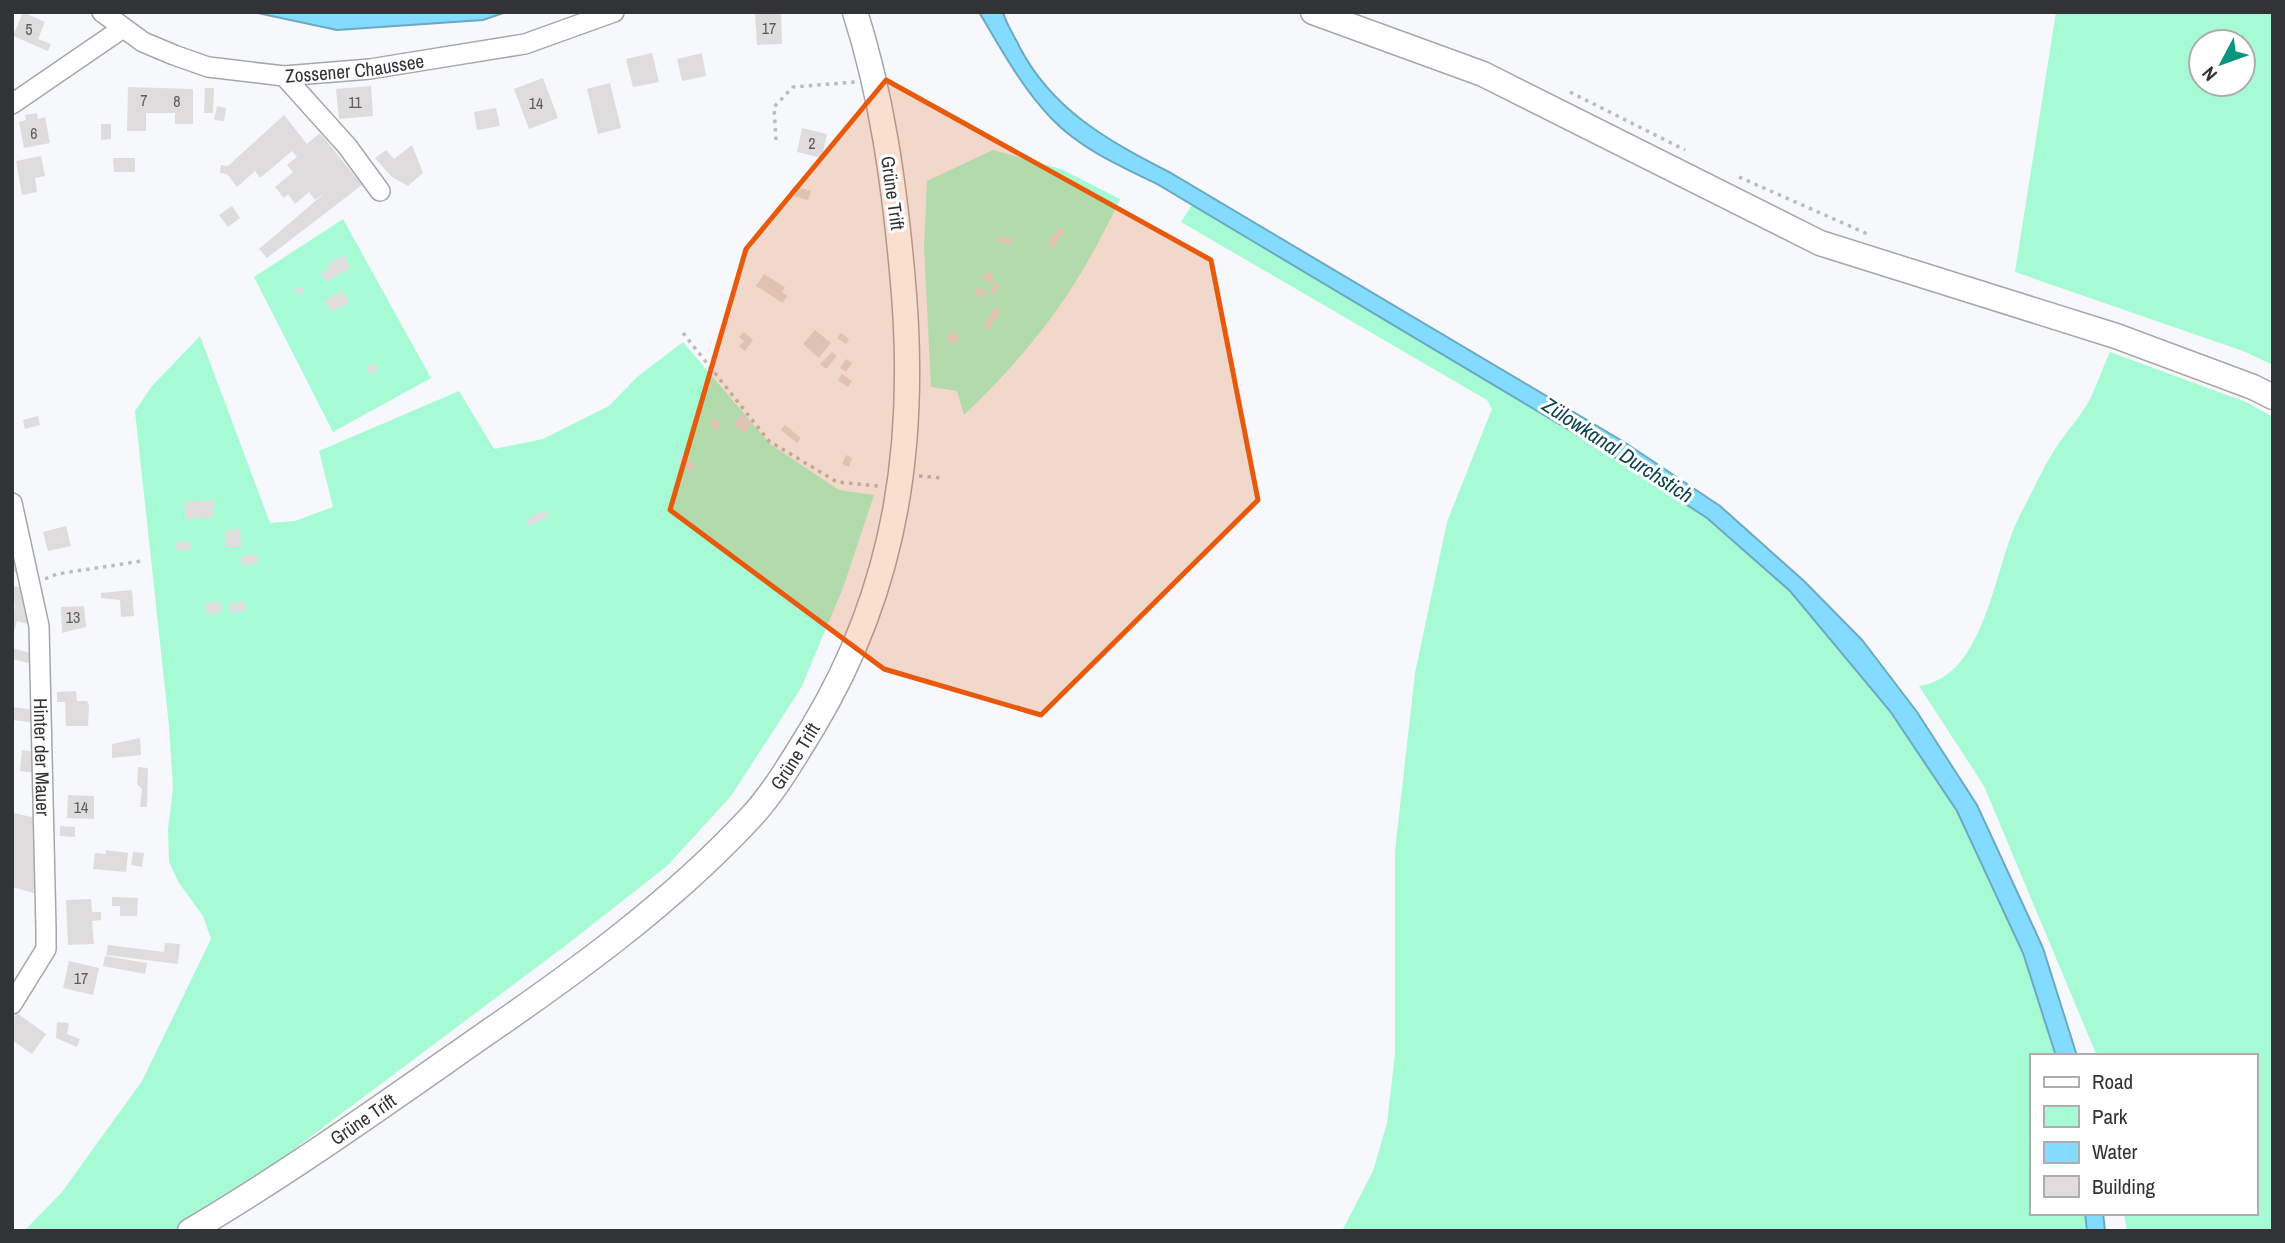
<svg xmlns="http://www.w3.org/2000/svg" width="2285" height="1243" viewBox="0 0 2285 1243" font-family="'Archivo Narrow',sans-serif">
<style>
.green{fill:#a6fbd4;fill-rule:evenodd}
.water{fill:#83dcff;stroke:#6ba9c2;stroke-width:2}
.building{fill:#dfdcde}
.lines{fill:none;stroke-linecap:round;stroke-linejoin:round}
.minor-casing{stroke:#a5a7aa;stroke-width:22}
.major-casing{stroke:#a5a7aa;stroke-width:27}
.path{stroke:#babcbe;stroke-width:3.5;stroke-dasharray:3.5 5;stroke-linecap:butt}
.minor{stroke:#fff;stroke-width:19}
.major{stroke:#fff;stroke-width:24}
.marked{fill:#e8590c;fill-opacity:0.2;stroke:#e8590c;stroke-width:5;stroke-linejoin:round}
.labels{text-anchor:middle;dominant-baseline:central;stroke-width:6;stroke-linejoin:round;paint-order:stroke}
.number-label{font-size:16px;fill:#5d5d5e}
.street-label{font-size:19px;fill:#323334;stroke:#fff}
.water-label{font-size:21px;font-style:italic;fill:#0d4254;stroke:#fff}
</style>
<rect width="100%" height="100%" fill="#f6f8fb"/>
<!-- green -->
<path class="green" d="M2056 12H2273V365L2243 351 2015 272ZM2201 42H2243V84H2201Z
M993 150 1061 169 1120 199C1078 289 1036 346 964 415L957 391 931 387 924 247 927 181Z
M1192 205 1611 455 1707 518 1790 591 1890 711 1957 811 2023 953 2056 1056H2031V1213H2085L2087 1231H1342L1373 1171 1387 1123 1395 1054V851L1415 673 1447 522 1492 409 1487 400 1181 222Z
M343 219 431 378 333 432 254 277Z
M200 336 270 523 295 521 333 507 319 451 459 391 494 449 543 439 609 406 637 377 683 342 770 444 839 490 874 495 843 588 801 688 731 796 667 866 565 946 213 1210 177 1231H24L62 1192 142 1081 211 939 203 916 179 883 169 862 168 829 173 788 169 726 135 411 152 386Z
M2110 352 2246 402 2273 417V1231H2127L2124 1213H2255V1056H2097L1984 786 1919 686C1987 677 1994 564 2020 515 2031 494 2042 470 2055 449 2066 432 2082 415 2091 397 2098 382 2103 367 2110 352Z"/>
<!-- water -->
<path class="water" d="M253 12H506L483 20 337 30Z
M979 12H1003C1006 24 1014 35 1019 46 1052 110 1107 140 1169 172L1624 442 1720 506 1804 581 1862 640 1917 712 1977 805 2043 948 2077 1056H2056L2023 953 1957 811 1890 711 1790 591 1707 518 1611 455 1157 184C1120 166 1081 149 1052 119 1022 88 1001 49 979 12Z
M2085 1213H2103L2105 1231H2087Z"/>
<!-- building -->
<path class="building" d="M23 12 45 22 38 39 51 44 48 51 13 36Z
M761 12H781L782 44 757 45 755 13Z
M652 53 659 82 633 87 626 59Z
M702 53 706 76 682 81 677 59Z
M543 78 558 118 529 129 514 89Z
M610 83 621 128 598 134 587 89Z
M371 86 373 116 339 119 336 89Z
M128 87 193 89V124H175V113H146V131H127Z
M205 88H214L213 113H204Z
M217 106 226 108 224 121 214 120Z
M496 108 500 126 477 130 474 112Z
M37 113 38 119 45 117 50 143 24 148 19 122 26 120 25 115Z
M284 115 307 144 320 133 362 185 267 258 259 249 326 192 315 200 309 192 295 204 288 194 284 198 275 187 293 172 287 165 297 157 292 151 260 178 255 171 237 187 227 174 220 173 221 165 228 166Z
M101 124H111V139L101 140Z
M802 128 827 134 822 158 797 152Z
M412 145 423 173 408 186 392 177 375 158 386 150 394 159Z
M41 156 45 176 35 178 37 192 22 195 16 161Z
M113 158H135V172H114Z
M793 186 811 191 808 200 790 195Z
M232 206 240 218 228 227 219 215Z
M1059 227 1064 231 1052 249 1047 245Z
M998 237 1013 239 1011 246 997 241Z
M344 255 350 268 326 282 321 273 330 268 328 264Z
M986 271 995 277 991 283 982 278Z
M764 274 785 287 782 292 787 296 783 303 756 286Z
M995 283 1000 285 995 294 990 291Z
M297 286 304 289 301 295 294 292Z
M978 287 986 292 982 298 974 293Z
M343 291 349 303 331 312 325 300Z
M994 308 1000 311 989 330 983 327Z
M815 330 831 343 819 358 803 344Z
M951 331 959 337 954 345 946 340Z
M744 332 753 340 745 351 739 346 744 341 739 337Z
M841 333 849 339 846 344 837 338Z
M832 352 837 356 826 369 820 364Z
M846 359 852 363 846 372 840 368Z
M374 363 377 371 370 375 366 367Z
M842 374 852 381 848 387 838 380Z
M743 414 752 424 743 433 734 423Z
M38 416 40 425 25 429 23 420Z
M715 419 721 426 716 431 710 423Z
M785 425 801 438 797 443 781 430Z
M682 454 695 465 690 472 677 461Z
M846 455 852 458 849 467 842 464Z
M213 500 214 517 186 519 184 502Z
M545 510 549 516 529 526 526 520Z
M66 526 71 546 48 551 43 532Z
M240 529 241 547H225V530Z
M190 541 191 550 177 551 176 542Z
M12 544 20 573 12 572Z
M257 554 258 564 242 565 241 556Z
M12 586 23 587 28 624 17 621 13 635 12 608 15 609Z
M132 590 134 616 121 617 120 600 101 598V593Z
M221 602 222 613 206 614 205 603Z
M245 602 246 611 230 613 229 603Z
M84 606 86 627 62 633 61 607Z
M12 648 31 653 33 664 12 659Z
M76 691 77 701H87L89 706 88 726H66L65 702H57V692Z
M12 707 36 710 37 723 12 720Z
M140 738 141 755 112 758V744Z
M22 750 37 752 35 773 20 771Z
M138 767 148 768 147 807H140L142 789 137 784Z
M68 795 94 796V819L67 818Z
M14 813 36 818 37 894 12 887Z
M60 826 75 827V837L60 836Z
M106 850 128 853 126 872 93 869 95 853 106 854Z
M133 852 144 853 142 867 131 865Z
M112 897 138 898 137 916H120V906H112Z
M91 899 92 912H101V920L92 921 94 944 68 945 66 900Z
M165 943 180 944 178 964 106 955 108 945 164 952Z
M105 956 147 963 145 974 103 966Z
M69 961 99 968 93 995 63 988Z
M17 1013 46 1034 32 1054 12 1040V1020Z
M57 1022 69 1023 67 1034 80 1039 77 1047 56 1038Z"/>
<g class="lines">
<!-- minor casing -->
<g class="minor-casing">
<g id="minor">
<path id="s1" d="M102 12 143 42 174 55 208 67 284 76 370 69 525 44 614 12"/>
<path d="M284 76 347 146 380 191"/>
<path d="M12 104 123 28"/>
<path id="s2" d="M12 503 39 626 46 929V949L12 1004"/>
</g>
</g>
<!-- major casing -->
<g class="major-casing">
<g id="major">
<path d="M1313 12 1483 74 1820 243 2116 336 2253 387 2273 397"/>
<path id="s3" d="M190 1231C290 1172 385 1104 481 1037 577 971 671 903 751 817 775 791 794 758 813 727 899 584 918 436 902 271 894 184 882 96 855 12"/>
</g>
</g>
<!-- path -->
<path class="path" d="M1570 92 1685 150
M776 140 774 107 793 87 855 82
M1739 177 1870 235
M683 333 769 441 837 482 878 486
M919 476 941 478
M45 579 57 574 142 561"/>
<!-- minor -->
<use href="#minor" class="minor"/>
<!-- major -->
<use href="#major" class="major"/>
</g>
<!-- marked area -->
<path class="marked" d="M886 80 1211 260 1258 500 1041 715 884 669 670 510 746 249Z"/>
<g class="labels">
<!-- number labels -->
<g class="number-label">
<text x="769" y="28">17</text>
<text x="29" y="29">5</text>
<text x="144" y="100">7</text>
<text x="177" y="101">8</text>
<text x="355" y="102">11</text>
<text x="536" y="103">14</text>
<text x="34" y="133">6</text>
<text x="812" y="143">2</text>
<text x="73" y="617">13</text>
<text x="81" y="807">14</text>
<text x="81" y="978">17</text>
</g>
<!-- street labels -->
<g class="street-label">
<text stroke="none"><textPath href="#s1" startOffset="268">Zossener Chaussee</textPath></text>
<text transform="translate(893 193) rotate(82)">Grüne Trift</text>
<text stroke="none"><textPath href="#s3" startOffset="774">Grüne Trift</textPath></text>
<text stroke="none"><textPath href="#s2" startOffset="257">Hinter der Mauer</textPath></text>
<text stroke="none"><textPath href="#s3" startOffset="206">Grüne Trift</textPath></text>
</g>
<!-- water labels -->
<g class="water-label">
<text transform="translate(1618 450) rotate(33)">Zülowkanal Durchstich</text>
</g>
</g>
<!-- border -->
<rect width="2285" height="1243" fill="none" stroke="#323334" stroke-width="28"/>
<!-- legend -->
<rect x="2030" y="1054" width="228" height="161" fill="#ffffff" stroke="#adadae" stroke-width="2"/>
<rect x="2044" y="1077" width="35" height="10" fill="#ffffff" stroke="#adadae" stroke-width="2"/>
<text x="2092" y="1089" font-size="21" fill="#323334">Road</text>
<rect x="2044" y="1106" width="35" height="21" fill="#a6fbd4" stroke="#adadae" stroke-width="2"/>
<text x="2092" y="1124" font-size="21" fill="#323334">Park</text>
<rect x="2044" y="1142" width="35" height="21" fill="#83dcff" stroke="#adadae" stroke-width="2"/>
<text x="2092" y="1159" font-size="21" fill="#323334">Water</text>
<rect x="2044" y="1176" width="35" height="21" fill="#dfdcde" stroke="#adadae" stroke-width="2"/>
<text x="2092" y="1194" font-size="21" fill="#323334">Building</text>
<!-- north arrow -->
<g transform="translate(2222 63) rotate(229)"><circle r="33" fill="#ffffff" stroke="#adadae" stroke-width="2"/>
<path d="M0-5L12 26L0 18L-12 26Z" fill="#09947f"/>
<text y="-10" font-size="19" font-weight="bold" text-anchor="middle" fill="#323334">N</text>
</g>
</svg>
